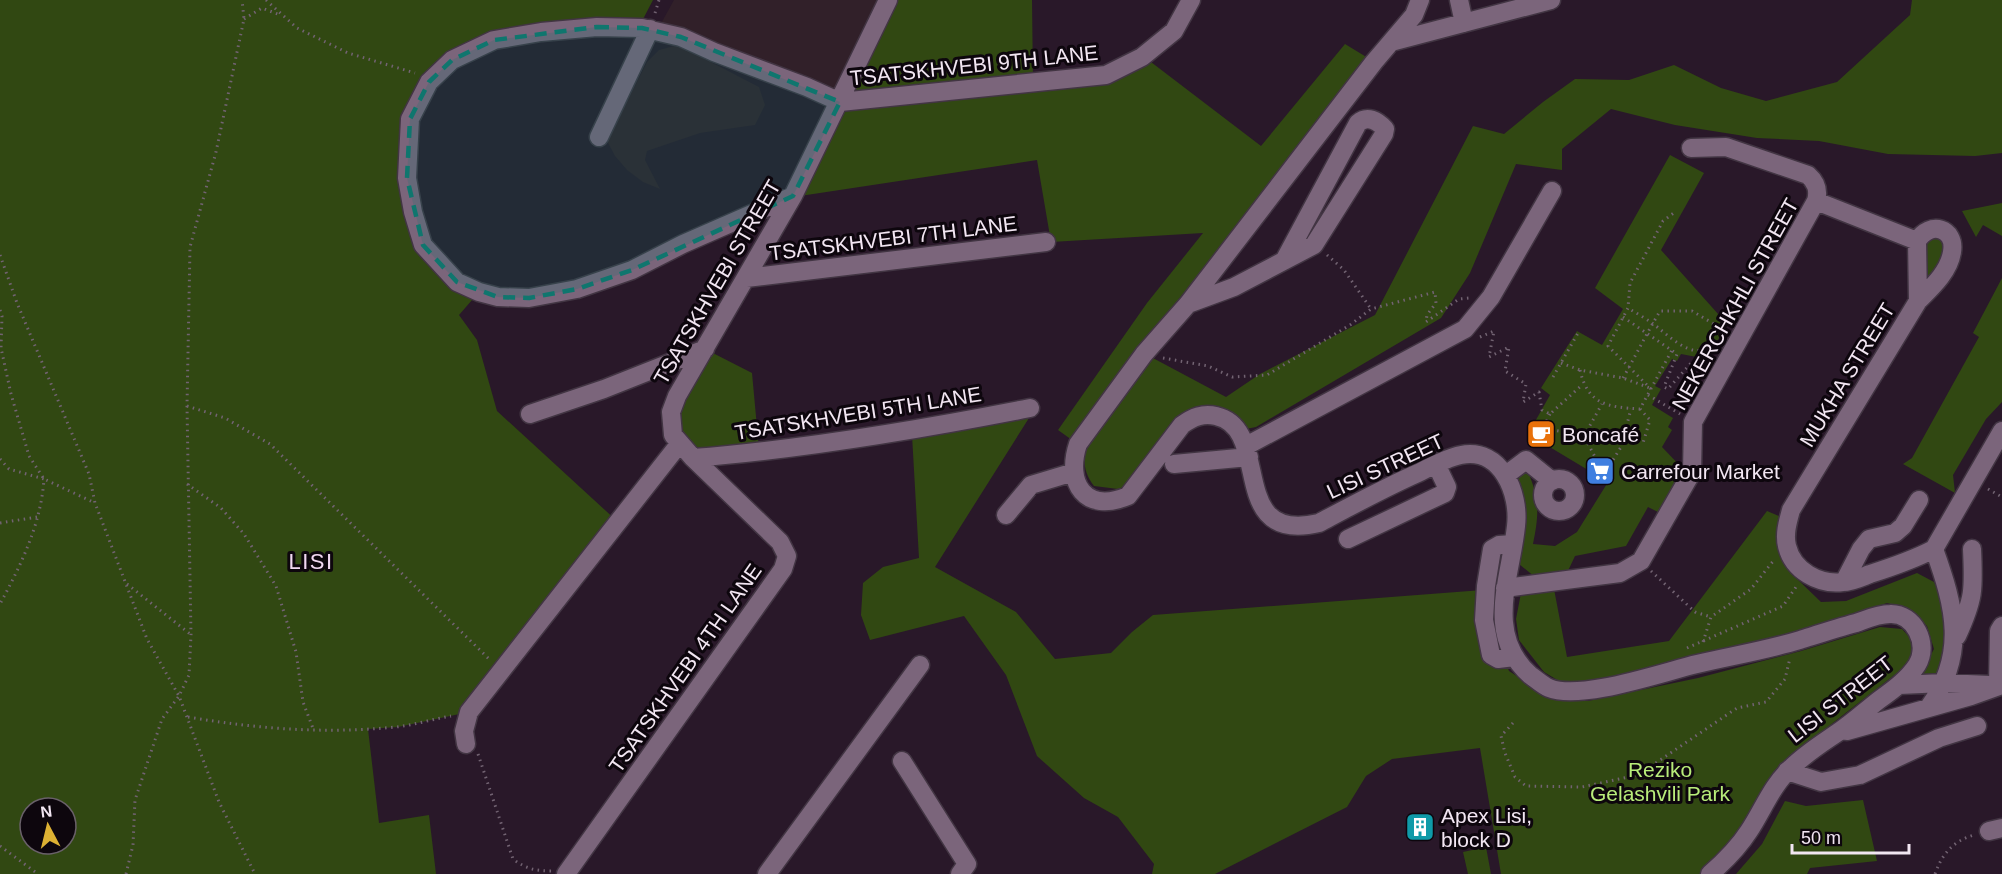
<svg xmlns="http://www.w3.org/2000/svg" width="2002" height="874" viewBox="0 0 2002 874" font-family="Helvetica,sans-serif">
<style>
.commercial{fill:#312029}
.industrial{fill:#31202a}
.green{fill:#314812;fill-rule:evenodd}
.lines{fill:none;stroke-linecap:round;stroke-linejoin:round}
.minor-casing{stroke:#423543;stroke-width:21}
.path{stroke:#726372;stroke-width:3;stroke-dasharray:1.5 4.5;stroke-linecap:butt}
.minor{stroke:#7b657b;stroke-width:18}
.marked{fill:#0f766e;fill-opacity:0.2;stroke:#0f766e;stroke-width:4.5;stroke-dasharray:12 8;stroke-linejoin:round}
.labels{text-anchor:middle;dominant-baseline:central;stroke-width:6;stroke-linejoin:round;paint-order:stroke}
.street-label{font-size:21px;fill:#f2e6f2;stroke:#0d060d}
.poi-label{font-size:21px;fill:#f2e6f2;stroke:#0d060d;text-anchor:start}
.park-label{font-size:21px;fill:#b8ec7a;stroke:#0d060d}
.neighbourhood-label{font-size:22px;letter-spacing:1.5px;fill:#f1d8f1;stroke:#0d060d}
</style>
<rect width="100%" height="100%" fill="#291829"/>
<!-- commercial -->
<path class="commercial" d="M674 0H888L840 102 658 29Z"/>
<!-- industrial -->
<path class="industrial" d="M674 46 686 49 759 87 765 105 755 125 700 133 647 151 645 160 660 189 643 182 627 170 615 156 607 141 647 62 659 50Z"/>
<!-- green -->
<path class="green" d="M0 0H653L641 23 494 40 429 83 407 156 423 245 479 292 459 315 477 340 497 411 618 522 469 712 398 727 368 729 379 823 429 815 436 874H0ZM30 808H66V844H30Z
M888 0H1032L1033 82 840 102Z
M1912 0H2002V153L1975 156 1888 154 1819 141 1757 138 1675 125 1611 109 1562 149V170L1516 164 1470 273 1441 318 1256 427 1246 429 1206 408 1189 409 1177 418 1129 485 1118 489 1094 486C1083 472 1082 457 1088 441L1151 357 1226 397 1260 374 1375 315 1473 126 1504 134 1543 102 1575 79 1629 80 1674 65 1721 88 1766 101 1837 82 1910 15Z
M1345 44 1368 58 1230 237 1140 346 1072 440 1058 430 1147 303 1203 233 1051 242 1037 160 800 196 846 106 1108 80 1147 59 1261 146Z
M1670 155 1704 173 1661 250 1727 324 1707 359 1681 354 1677 361 1672 359 1655 386 1661 389 1652 405 1673 418 1668 427 1672 430 1662 447 1684 470 1660 513 1648 507 1626 546 1575 556 1567 573 1535 577 1519 564 1524 516 1516 473 1527 470C1540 498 1539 515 1533 544L1555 546 1577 532 1608 482 1528 434 1550 395 1541 388 1577 331 1602 345 1623 309 1595 288Z
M2002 203V236L1983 225 1976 237 1962 211Z
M1942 235 1945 253 1930 281 1924 277 1927 254 1924 238Z
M2002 278V402L1986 419 1953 475 1955 493 1903 464 1912 458 1979 337 1973 333Z
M705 349 752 373 759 449 693 458 673 435 677 396Z
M1029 418 935 567 1016 612 1055 659 1111 653 1132 632 1153 615 1496 589 1501 651 1509 671 1549 697 1567 701H1588L1698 678 1801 651 1880 627 1902 629 1913 641 1914 656 1906 666 1802 747 1728 850 1704 874H1501L1480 748 1392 759 1366 776 1347 807 1215 874H1152L1154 864 1118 817 1084 798 1037 756 1006 675 964 616 870 640 861 615 863 583 883 567 919 558 912 435Z
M1767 511 1786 519 1784 559 1792 574 1821 602 1846 601 1917 573 1934 582 1950 618 1948 641 1936 675 1919 677 1934 649 1927 626 1907 608 1887 603 1807 630 1623 677 1564 684 1544 672 1519 640 1516 619 1521 593 1554 589 1567 657 1669 641Z
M1863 800 1877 861 1810 868 1807 874H1736L1762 844 1785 801 1806 806Z
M1486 847 1491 874H1468L1463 852Z"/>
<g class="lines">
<!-- minor casing -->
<g class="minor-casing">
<path id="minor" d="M1420 0 1414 15 1374 62 1188 304 1144 354 1078 444C1065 483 1085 514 1128 496L1182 425C1193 417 1203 413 1216 416 1274 429 1225 545 1319 523 1351 506 1384 488 1418 473 1432 466 1446 458 1461 455 1501 447 1520 493 1516 526 1511 577 1484 634 1530 675 1536 679 1542 685 1549 688 1581 701 1663 672 1697 664 1731 656 1767 650 1800 640 1819 634 1837 628 1856 623 1867 619 1878 614 1890 614 1914 613 1930 644 1917 665 1908 679 1893 690 1879 700 1865 711 1852 723 1837 733 1821 744 1805 754 1791 768 1772 785 1763 810 1749 831 1738 848 1725 861 1710 874
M1459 0 1464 23
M1391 42 1551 0
M599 137 650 29
M793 196 683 244 632 270 577 289 529 298 498 297 479 292 457 282 423 245 413 212 407 178 410 119 429 82 452 60 494 40 541 32 597 27 642 28 681 37 714 52 807 87 840 102 1106 75 1142 57 1174 31 1191 0
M1816 201 1917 241
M746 278 1046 242
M1918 301 1917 241C1930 220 1956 228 1952 252 1949 272 1931 288 1918 301L1791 510C1788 521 1784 534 1787 546 1793 571 1819 585 1843 582 1852 582 1862 577 1870 574 1892 567 1913 560 1934 549
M1188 304 1234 287 1314 245 1384 134 1385 129C1377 120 1367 115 1358 123L1284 261
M530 414 604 389 705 349
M1246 446 1465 329 1491 297 1552 191
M693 458C806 449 918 430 1030 408
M1174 464 1249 457
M1506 475 1526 460 1552 481
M1543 495a16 16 0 1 1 32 0a16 16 0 1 1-32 0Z
M1006 515 1031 485 1074 472
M1348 539 1445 493 1447 487 1436 464
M1513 544 1499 545 1492 549 1486 586 1484 620 1491 655 1498 659 1514 657
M1934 549 2002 431
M1844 582 1861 549 1869 539 1895 533 1903 526 1919 500
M1505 588 1620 573 1641 561 1692 472 1693 422 1816 201C1819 190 1816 182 1808 175L1726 147 1691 148
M1957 636C1974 599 1974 590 1972 549
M1899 685 1944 683 1990 685
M1998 685 1999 631 2002 626
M1929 707C1967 654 1955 607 1934 549
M1847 731 1971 696 2002 685
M466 744 464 731 469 712 680 443
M902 761 967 864 960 874
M1787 771 1821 782 1860 775 1939 738 1977 726
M1989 831 2002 828
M566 874 783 569 787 556 780 542 693 458 673 435 671 412 677 396 793 196 888 0
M767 874 920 665"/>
</g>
<!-- path -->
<path class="path" d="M266 0 297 28 348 53 415 73
M655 13 659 0
M244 19 262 8 280 15
M0 255 17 303 89 474 95 503 147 639 179 696 219 802 255 874
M1327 255 1344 270 1371 309
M0 310 2 316 1 348 11 394 29 456 44 479 95 503
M1623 317 1677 354 1664 387 1668 389 1691 363 1695 364 1680 395 1683 397 1691 388
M1480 337 1494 331 1489 357 1509 347 1505 371 1526 384 1523 402 1539 392 1542 410 1550 414 1583 384
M1163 358 1208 366 1232 377 1267 375 1350 325 1371 309 1435 292 1436 303 1427 315 1426 322 1459 299 1469 298
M1561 363 1580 370 1623 378 1650 388
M1580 370C1588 405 1608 407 1640 409L1672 350
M1553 377 1578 333
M1623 378C1636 355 1647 333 1660 311H1692L1714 324C1714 333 1715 338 1708 346 1693 362 1665 332 1652 323 1645 318 1636 313 1628 308
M1651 389 1608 346 1628 308 1630 283 1663 221 1675 212
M1648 395 1680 414
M187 406 225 418 270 444 489 659
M1640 409 1650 420 1643 443
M1550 414 1543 428 1584 436 1595 457 1608 468 1621 447 1631 409
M1584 436 1602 404
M0 459 9 469 44 479C41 524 21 565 0 604
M187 484 221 508 244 534 276 586 296 652 303 702 314 731
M1988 489 2002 497
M0 523 37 517
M1651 571 1695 612 1711 617
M127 584 190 634
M1703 642 1711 617 1751 589 1774 560
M1687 648 1783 606 1796 587
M188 717C259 729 323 734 396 727 414 725 433 719 451 716
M1513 723 1501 736 1505 753 1515 777 1526 786 1582 787 1638 775 1737 708 1766 702 1785 679 1790 658
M478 754 513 859C526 869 536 871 552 871
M0 846 38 874
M126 874 133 845 135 800 162 719 179 696 189 675 191 635 187 406 190 247 216 152 244 19 242 0
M1935 874C1942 854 1953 841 1974 835"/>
<!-- minor -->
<use href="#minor" class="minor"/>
</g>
<!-- marked area -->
<path class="marked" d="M597 27 642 28 681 37 840 102 793 196 632 270 577 289 529 298 498 297 457 282 423 245 407 178 410 119 429 82 452 60 494 40Z"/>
<!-- icons -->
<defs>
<g id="cafe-square" transform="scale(1.5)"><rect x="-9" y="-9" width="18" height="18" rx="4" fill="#e8710a" stroke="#0d060d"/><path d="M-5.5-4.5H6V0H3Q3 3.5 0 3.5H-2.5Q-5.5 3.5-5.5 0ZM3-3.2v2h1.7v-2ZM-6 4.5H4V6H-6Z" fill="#fff"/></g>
<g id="supermarket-square" transform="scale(1.5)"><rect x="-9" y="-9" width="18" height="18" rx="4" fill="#3f7fe0" stroke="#0d060d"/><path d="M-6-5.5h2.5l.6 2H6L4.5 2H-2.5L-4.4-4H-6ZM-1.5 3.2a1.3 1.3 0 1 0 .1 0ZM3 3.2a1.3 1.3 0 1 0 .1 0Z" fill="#fff"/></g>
<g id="building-square" transform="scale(1.5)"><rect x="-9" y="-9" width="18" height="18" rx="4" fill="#0f9aa8" stroke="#0d060d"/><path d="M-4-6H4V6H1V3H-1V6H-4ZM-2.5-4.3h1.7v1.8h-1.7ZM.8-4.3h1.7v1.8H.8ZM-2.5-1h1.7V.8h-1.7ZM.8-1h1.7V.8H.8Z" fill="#fff"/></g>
</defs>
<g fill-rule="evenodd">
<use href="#cafe-square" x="1541" y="434"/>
<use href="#supermarket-square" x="1600" y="471"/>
<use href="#building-square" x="1420" y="827"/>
</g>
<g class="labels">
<!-- street labels -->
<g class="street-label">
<text transform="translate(974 65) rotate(-6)">TSATSKHVEBI 9TH LANE</text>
<text transform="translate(893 238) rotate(-7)">TSATSKHVEBI 7TH LANE</text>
<text transform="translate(717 282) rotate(-60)">TSATSKHVEBI STREET</text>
<text transform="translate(1735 304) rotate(-61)">NEKERCHKHLI STREET</text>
<text transform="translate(1847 375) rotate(-59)">MUKHA STREET</text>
<text transform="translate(858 413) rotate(-9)">TSATSKHVEBI 5TH LANE</text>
<text transform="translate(1385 466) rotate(-25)">LISI STREET</text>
<text transform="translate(685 668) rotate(-55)">TSATSKHVEBI 4TH LANE</text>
<text transform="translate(1840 699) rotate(-38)">LISI STREET</text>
</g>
<!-- poi labels -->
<g class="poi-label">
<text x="1562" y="434">Boncafé</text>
<text x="1621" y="471">Carrefour Market</text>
<text x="1441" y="815">Apex Lisi,<tspan x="1441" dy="24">block D</tspan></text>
</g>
<!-- park labels -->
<g class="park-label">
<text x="1660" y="769">Reziko<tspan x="1660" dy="24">Gelashvili Park</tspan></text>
</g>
<!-- neighbourhood labels -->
<g class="neighbourhood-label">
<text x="311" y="561">LISI</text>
</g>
</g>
<!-- north arrow -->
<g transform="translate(48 826) rotate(353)"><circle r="28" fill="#0d060d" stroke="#696069" stroke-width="1.5"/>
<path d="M0-4.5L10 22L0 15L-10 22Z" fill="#ddb133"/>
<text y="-9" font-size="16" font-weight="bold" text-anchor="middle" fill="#f2e6f2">N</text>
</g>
<!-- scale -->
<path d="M1792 844v9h117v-9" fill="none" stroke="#f2e6f2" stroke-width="3"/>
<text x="1801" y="844" font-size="18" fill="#f2e6f2" stroke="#0d060d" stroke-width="4.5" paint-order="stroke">50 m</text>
</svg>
